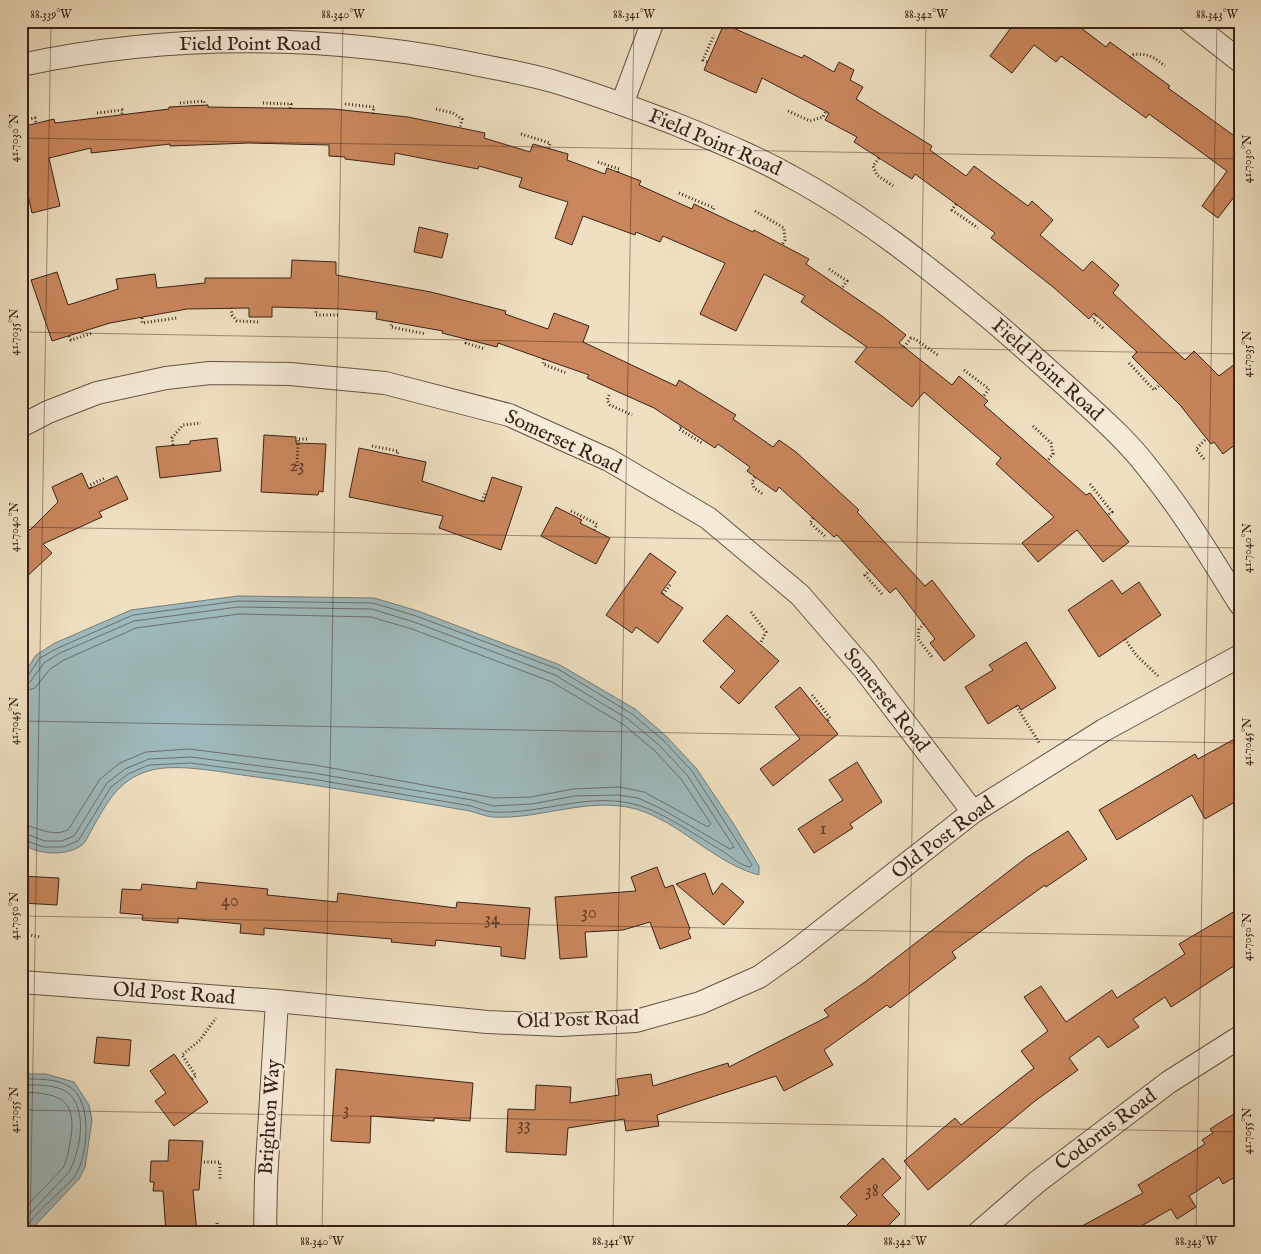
<svg xmlns="http://www.w3.org/2000/svg" width="1261" height="1254" viewBox="0 0 1261 1254" font-family="'IM FELL English',serif">
<style>
.water{fill:#9ebabd;stroke:#767d7b}
.lines{fill:none;stroke-linecap:round;stroke-linejoin:round}
.shore{stroke:#6c6e6b;stroke-width:1}
.building{fill:#ca875d;stroke:#3a2219}
.street-casing{stroke:#675243;stroke-width:24}
.path{stroke:#3a2219;stroke-width:3;stroke-dasharray:1 2.5;stroke-linecap:butt}
.street{stroke:#f5ebd7;stroke-width:22}
.ticks{fill:none;stroke:#3a2219;stroke-width:1;stroke-opacity:0.45}
.labels{text-anchor:middle;dominant-baseline:central;stroke-width:4;stroke-linejoin:round;paint-order:stroke}
.number-label{font-size:18px;fill:#5e3b2a}
.street-label{font-size:20px;fill:#3a2219;stroke:#f5ebd7}
.neatline{fill:none;stroke:#3a2219;stroke-width:2}
.ticks-label{font-size:12px;text-anchor:middle;fill:#3a2219}
</style>
<rect width="100%" height="100%" fill="#efe0c1"/>
<filter id="stains"><feTurbulence type="fractalNoise" baseFrequency=".004" numOctaves="4"/><feColorMatrix values="0 0 0 0 .2 0 0 0 0 .09 0 0 0 0 .02 0 0 0 .5 -.17"/></filter>
<radialGradient id="worn" r=".72"><stop offset=".6" stop-color="#630" stop-opacity="0"/><stop offset="1" stop-color="#630" stop-opacity=".3"/></radialGradient>
<!-- water -->
<path class="water" d="M238 596 374 598 418 611 560 665 635 709 666 736 696 768 733 823 759 866V875C714 863 680 822 636 809 588 796 540 820 492 817 485 816 477 813 470 811 394 798 318 785 242 775 216 771 173 763 148 771 117 781 107 803 92 829 89 834 86 842 82 845 67 857 34 855 21 842V678L36 655 55 643 131 610Z
M21 1074H46L74 1082 89 1105 92 1120 85 1167 79 1179 28 1233H21Z"/>
<g class="lines">
<!-- shore -->
<path class="shore" d="M21 679 27 677 40 658 58 648 133 615 238 601 373 603 416 616 558 669 632 714 663 740 692 771 752 865 750 867C739 865 733 858 724 852 700 838 663 812 637 805 589 791 541 815 493 812 486 812 478 808 471 806L312 779 190 763 149 765 128 774 111 787 78 841 63 847H44L21 839
M21 685 30 682 44 663 60 653 134 621 238 607 372 609 414 622 555 675 628 719 659 745 687 775 734 847 730 849 660 808 638 798 618 795 574 796 532 804 493 806 472 800 313 773 191 757 149 759 125 769 107 783 74 836 62 841H45L21 832
M21 692 35 688 50 669 64 660 136 628 239 614 371 617 412 629 552 682 624 725 654 750 681 779 711 824 708 827 644 792 620 787 573 789 531 797 494 798 315 765 189 749 146 752 120 763 100 779 68 830C49 838 39 826 21 825
M21 1079C36 1079 57 1078 70 1087 93 1101 88 1156 75 1176 65 1189 26 1219 24 1233
M21 1085C35 1085 55 1084 67 1092 89 1109 80 1152 69 1172L21 1223
M21 1092C56 1093 77 1097 71 1137 69 1148 68 1158 63 1168L21 1212"/>
</g>
<!-- building -->
<path class="building" d="M1016 21H1072L1106 47 1110 42 1170 86 1168 88 1240 140V189L1218 218 1202 206 1227 171 1149 114 1146 118 1061 56 1056 62 1034 45 1012 73 990 56Z
M724 24 802 58 804 55 834 72 839 62 854 70 850 80 863 87 856 99 932 146 930 150 966 176 974 166 1028 206 1032 201 1053 220 1040 235 1083 271 1092 261 1119 285 1113 293 1185 360 1194 351 1219 376 1240 360V441L1223 454 1214 442 1211 444 1180 405 1132 357 1137 352 1094 313 1089 319 1053 287 991 238 995 233 956 204 915 174 912 179 854 142 857 137 825 120 829 113 762 78 756 93 704 70Z
M208 105V107L334 109 408 117 485 133 484 138 530 152 533 144 568 154 567 160 605 174 607 168 641 181 639 185 692 209 694 204 753 232 754 230 809 259 806 264 882 316 906 335 899 343 952 385 959 376 988 401 984 405 1086 495 1090 493 1129 542 1103 562 1077 530 1038 562 1022 543 1054 517 996 464 1001 458 924 392 912 407 855 362 867 347 801 302 805 296 764 274 736 331 700 314 725 263 663 236 660 242 636 232 635 235 583 216 572 245 555 238 568 202 519 187 522 178 479 166 478 169 395 153 394 165 345 159V157L329 156V145L249 143 170 146V144L91 153V148L49 158 60 206 32 213 21 164V127L54 119 55 123 169 109V107Z
M419 227 448 234 442 258 414 252Z
M292 260 336 262V275L431 292 506 311 505 314 548 329 554 313 589 326 583 342 676 386 679 380 736 415 733 419 773 447 779 440 796 452 859 510 857 512 925 586 932 580 975 636 944 661 930 643 935 639 896 588 890 593 837 535 834 537 779 487 776 492 755 477 747 471 750 467 718 444 715 448 654 408 587 378 589 375 498 343 497 347 442 333 443 331 376 319 377 312 340 309 272 307V317H249V308L187 309 110 323 52 341 31 280 57 272 68 305 118 289 116 279 155 274 157 288 205 283V278H291Z
M264 435 296 437V443L326 444 323 492 319 491 318 495 261 492Z
M217 438 221 471 160 478 156 447 190 444V441Z
M359 448 426 462 422 481 484 502 492 477 522 487 501 550 439 528 443 516 349 497Z
M82 473 89 489 117 476 128 499 99 512 102 517 43 544 52 553 21 582V521L30 530 58 502 52 487Z
M556 507 582 520 580 523 610 538 596 564 541 536Z
M650 553 676 572 661 593 683 608 658 643 636 627 632 633 606 615Z
M1112 580 1122 594 1139 582 1161 615 1099 657 1068 610Z
M727 615 779 661 739 704 720 687 735 671 703 641Z
M1026 642 1056 688 1021 710 1018 705 988 724 965 687 993 670 989 665Z
M800 687 838 734 773 786 760 769 800 739 775 707Z
M1240 736V799L1205 819 1192 795 1117 840 1099 810 1195 754 1198 759Z
M857 762 882 802 850 824 853 828 814 853 798 829 843 800 829 780Z
M1068 831 1087 859 1046 887 1045 885 952 952 956 958 890 1008 887 1005 824 1050 833 1065 784 1091 776 1076 657 1115 659 1126 626 1131 624 1119 568 1128 566 1155 506 1152 508 1109 535 1110 536 1085 571 1087 570 1103 619 1095 617 1079 651 1074 653 1086 728 1063 729 1067 829 1016 824 1010 865 982 1026 858Z
M657 867 665 888 673 885 690 929 688 931 691 938 660 949 650 922 623 930 585 932 587 957 560 959 555 897 636 891 631 877Z
M705 873 713 895 722 883 744 902 724 925 676 884Z
M21 876 59 878 57 905 21 903Z
M197 882 268 889 267 895 337 902 338 893 456 908 457 902 530 908 525 959 501 956V947L436 940 435 946 391 942 392 939 264 928V935L240 933 241 924 178 918V923L142 920 143 915 120 913 122 889 141 890 142 884 196 889Z
M1240 908V962L1171 1007 1165 997 1133 1019 1139 1027 1108 1048 1099 1036 1069 1058 1078 1070 1035 1101 928 1190 904 1161 955 1118 961 1125 1034 1068 1021 1051 1048 1031 1024 997 1041 986 1066 1022 1112 990 1117 998 1185 954 1179 944Z
M97 1037 131 1040 129 1066 94 1063Z
M174 1054 208 1102 174 1126 155 1101 166 1093 150 1071Z
M336 1069 473 1083 470 1121 434 1118V1121L371 1116 370 1143 331 1141Z
M1240 1110V1174L1223 1184 1219 1177 1189 1196 1196 1207 1177 1219 1171 1209 1129 1233H1069L1143 1193 1138 1185 1205 1144 1202 1140 1213 1133 1210 1129Z
M169 1140 203 1141 199 1190H193L197 1233H166L163 1191H153L154 1182H150L151 1161H168Z
M883 1158 901 1178 882 1195 900 1214 881 1233H839L857 1215 840 1197Z"/>
<g class="lines">
<!-- street casing -->
<g class="street-casing">
<path id="street" d="M1189 21 1240 61
M21 65C174 32 336 34 489 67 510 71 531 75 552 81 593 93 633 108 673 123 712 139 753 155 790 176 863 215 929 268 993 321 1020 344 1046 368 1073 392 1099 416 1127 440 1148 468 1183 511 1211 558 1240 604
M622 104 653 21
M21 426 48 412 97 393 166 378 210 373 290 374 385 383 509 415 609 460 708 518 800 595 864 669 973 812
M21 982 277 1001 487 1022 560 1025 636 1021 700 1003 759 977 793 953 973 812 1104 730 1240 656
M265 1233 266 1180 277 1001
M978 1233 1037 1182 1169 1082 1240 1037"/>
</g>
<!-- path -->
<path class="path" d="M1131 58 1133 55C1147 52 1155 58 1165 66
M707 62 703 60 714 35
M180 103 204 101V105
M263 103 291 104 290 109
M345 104 374 107 373 114
M436 109 453 113 462 119 460 128
M788 111 810 121 823 117 826 111
M97 113 122 110V114
M21 121 35 118 36 123
M521 134 550 143 549 148
M879 158 873 166 877 175 893 186
M598 162 619 169 618 172
M679 193 714 208 713 212
M956 204 952 210 978 228
M755 211 784 228 785 240 782 245
M829 269 847 281 842 288
M231 308 232 315 237 321 260 322
M316 308V315H340
M1096 315 1093 319 1104 329
M142 318V323L177 318
M392 321 391 327 426 334
M69 336 71 340 93 333
M467 339 466 343 485 349
M904 347 911 338 915 339 938 355
M544 359 543 364 566 373
M1129 363 1154 390 1160 385
M964 370 989 389 983 397
M609 395 607 400 610 405 632 415
M1033 426 1051 443 1053 454 1048 460
M681 427 679 429 702 443
M173 445 172 438 183 425 201 423
M372 446 398 451 397 456
M1204 459 1196 449 1206 439
M297 466 298 439H309
M755 477 752 482 754 488 764 495
M1090 484 1112 512 1108 515
M91 488 90 485 105 478
M482 501 486 491
M571 511 597 524 594 530
M813 518 810 523 826 537
M870 570 865 575 883 595
M663 594 670 585
M751 612 766 632 761 642
M924 624 919 629 918 639 932 657
M1125 639 1136 655 1158 676
M812 695 830 718 827 721
M1016 706 1040 744
M21 933 40 937
M192 1079 196 1076 182 1055 200 1040 216 1018
M204 1162H220V1179
M217 1223 218 1233"/>
<!-- street -->
<use href="#street" class="street"/>
</g>
<!-- ticks -->
<path class="ticks" d="M21 138 1240 159M21 332 1240 354M21 527 1240 548M21 721 1240 743M21 916 1240 937M21 1110 1240 1132M30 1233 51 21M322 1233 343 21M613 1233 634 21M905 1233 926 21M1196 1233 1217 21"/>
<g class="labels">
<!-- number labels -->
<g class="number-label">
<text x="297" y="466">23</text>
<text x="823" y="829">1</text>
<text x="230" y="901">40</text>
<text x="589" y="913">30</text>
<text x="492" y="919">34</text>
<text x="346" y="1110">3</text>
<text x="524" y="1125">33</text>
<text x="872" y="1191">38</text>
</g>
<!-- street labels -->
<g class="street-label">
<text x="250" y="44">Field Point Road</text>
<text transform="translate(715 143) rotate(23)">Field Point Road</text>
<text transform="translate(1047 370) rotate(42)">Field Point Road</text>
<text transform="translate(563 442) rotate(25)">Somerset Road</text>
<text transform="translate(886 700) rotate(52)">Somerset Road</text>
<text transform="translate(943 838) rotate(-37)">Old Post Road</text>
<text transform="translate(174 994) rotate(4)">Old Post Road</text>
<text transform="translate(578 1020) rotate(-2)">Old Post Road</text>
<text transform="translate(270 1117) rotate(-86)">Brighton Way</text>
<text transform="translate(1106 1130) rotate(-37)">Codorus Road</text>
</g>
</g>
<!-- margin -->
<rect width="1261" height="1254" fill="none" stroke="#efe0c1" stroke-width="55"/>
<rect x="28" y="28" width="1206" height="1198" class="neatline"/>
<g class="ticks-label">
<text x="51" y="18">88.339°W</text>
<text x="343" y="18">88.340°W</text>
<text x="634" y="18">88.341°W</text>
<text x="926" y="18">88.342°W</text>
<text x="1217" y="18">88.343°W</text>
<text transform="translate(14 138) rotate(-90)" y="4">41.7030°N</text>
<text transform="translate(1247 159) rotate(-90)" y="4">41.7030°N</text>
<text transform="translate(14 332) rotate(-90)" y="4">41.7035°N</text>
<text transform="translate(1247 354) rotate(-90)" y="4">41.7035°N</text>
<text transform="translate(14 527) rotate(-90)" y="4">41.7040°N</text>
<text transform="translate(1247 548) rotate(-90)" y="4">41.7040°N</text>
<text transform="translate(14 721) rotate(-90)" y="4">41.7045°N</text>
<text transform="translate(1247 742) rotate(-90)" y="4">41.7045°N</text>
<text transform="translate(14 916) rotate(-90)" y="4">41.7050°N</text>
<text transform="translate(1247 937) rotate(-90)" y="4">41.7050°N</text>
<text transform="translate(14 1110) rotate(-90)" y="4">41.7055°N</text>
<text transform="translate(1247 1131) rotate(-90)" y="4">41.7055°N</text>
<text x="322" y="1245">88.340°W</text>
<text x="613" y="1245">88.341°W</text>
<text x="905" y="1245">88.342°W</text>
<text x="1196" y="1245">88.343°W</text>
</g>
<rect width="100%" height="100%" filter="url(#stains)"/>
<rect width="100%" height="100%" fill="url(#worn)"/>
</svg>
